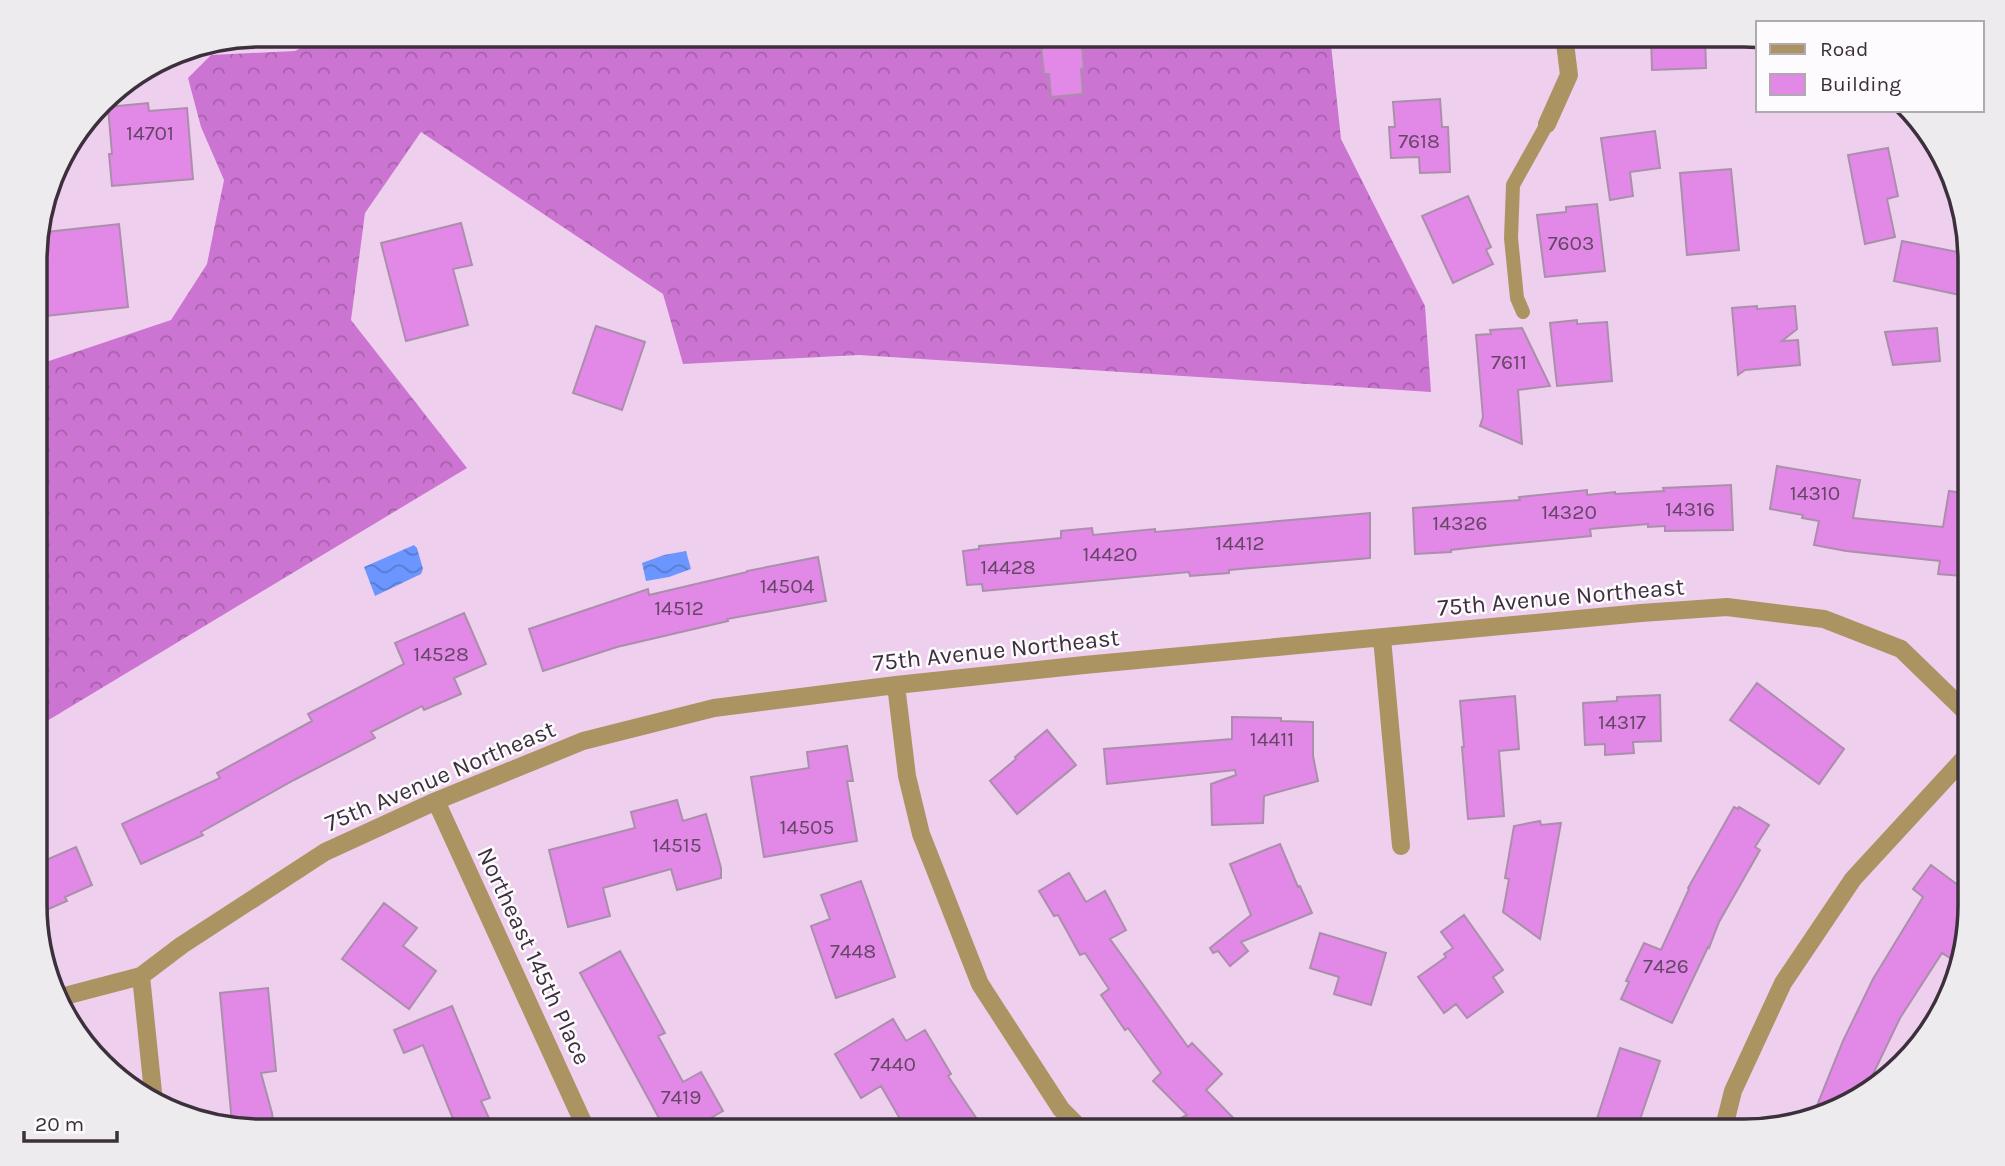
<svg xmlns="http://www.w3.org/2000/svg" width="2005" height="1166" viewBox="0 0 2005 1166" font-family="Karla,sans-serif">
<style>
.forest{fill:url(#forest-crowns)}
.water{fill:url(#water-waves)}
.building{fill:#e288e6;stroke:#aa8fab;stroke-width:2}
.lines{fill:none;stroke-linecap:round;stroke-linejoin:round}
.lane{stroke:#ac9462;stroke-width:14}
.street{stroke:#ac9462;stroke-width:18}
.labels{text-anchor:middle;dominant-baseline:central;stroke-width:5;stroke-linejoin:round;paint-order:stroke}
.number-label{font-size:21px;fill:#654666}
.street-label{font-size:24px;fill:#3b303b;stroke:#fefbfe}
.rim{fill:none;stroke:#3b303b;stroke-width:3.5}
</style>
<defs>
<pattern id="forest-crowns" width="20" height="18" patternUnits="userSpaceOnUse" patternTransform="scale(1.75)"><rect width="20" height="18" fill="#cc74d1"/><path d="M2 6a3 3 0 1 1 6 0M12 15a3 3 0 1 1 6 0" fill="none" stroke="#a760ab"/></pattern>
<pattern id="water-waves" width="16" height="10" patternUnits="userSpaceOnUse" patternTransform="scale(1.75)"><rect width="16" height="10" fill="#6b96ff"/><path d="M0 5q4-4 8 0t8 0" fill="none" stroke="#597bd0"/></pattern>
</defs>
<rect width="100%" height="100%" fill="#eed0ee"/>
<!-- forest -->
<path class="forest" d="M325 35H1330L1341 139 1425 306 1431 392 859 355 683 364 663 294 421 132 365 213 351 320 467 468 37 727V365L171 320 207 264 224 180 201 127 188 78 211 55 295 51Z"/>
<!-- water -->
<path class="water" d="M414 545 417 548 423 569 421 574 375 596 364 567Z
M686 551 691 569 669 577 646 581 642 563 664 555Z"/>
<!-- building -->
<path class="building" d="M1040 35H1081L1084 68 1081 69 1083 94 1051 97 1049 74H1044Z
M1651 35H1705L1706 68 1652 70Z
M1440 99 1442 127H1448L1450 172 1420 173 1419 157 1391 158 1389 127H1395L1393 102Z
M148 103 149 111 187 108 193 179 112 186 109 154H112L108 107Z
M1655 131 1660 168 1630 172 1633 196 1610 200 1601 138Z
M1888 148 1898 196 1887 199 1895 237 1865 244 1848 155Z
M1731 169 1739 250 1687 255 1680 173Z
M1468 196 1491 247 1486 250 1493 264 1453 283 1422 216Z
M1597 204 1605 271 1545 277 1537 215 1566 212V207Z
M461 223 472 265 453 269 468 325 406 341 381 243Z
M119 224 128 307 37 317V233Z
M1902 241 1968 254 1960 295 1894 281Z
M1757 306V309L1795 306 1797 329 1782 341 1798 340 1800 365 1745 370 1738 375 1732 308Z
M1577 320V324L1607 322 1612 381 1557 386 1550 323Z
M596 326 645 342 622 410 573 393Z
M1522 328 1550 386 1518 390 1522 444 1480 426 1483 417 1476 335 1491 334 1490 330Z
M1937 328 1940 361 1893 365 1885 332Z
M1777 466 1860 480 1853 518 1943 527 1949 491 1970 494 1962 576 1938 574 1940 561 1846 551 1814 545 1819 521 1802 518 1803 515 1770 509Z
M1731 485 1733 530 1665 531V526L1648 527V524L1590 529 1591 536 1477 547 1451 550V552L1415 554 1413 508 1520 500 1519 497 1587 490V495L1615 492V494L1664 491 1663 488Z
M1370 513V558L1229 570V573L1190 576 1189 572 983 591 982 584 967 585 963 551 979 549V546L1061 538V531L1092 528 1093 535 1155 529V532Z
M818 557 826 601 727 619 728 621 617 647 543 671 529 629 648 589 649 595 747 572V571Z
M464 613 486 664 454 678 461 694 424 710 422 706 371 732 375 738 294 780 201 832 203 835 141 864 122 824 220 778 217 773 312 721 308 714 404 664 395 643Z
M1757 683 1844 749 1819 784 1730 720Z
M1660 695 1661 741 1633 742 1634 753 1605 755V744L1585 745 1583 703 1617 701V697Z
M1515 696 1519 749 1499 751 1504 816 1468 819 1462 747H1464L1460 701Z
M1232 717 1281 718V721L1313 722V756L1318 781 1264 796 1263 823 1212 825 1211 784 1236 775 1235 770 1107 784 1104 749 1232 739Z
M1047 730 1076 765 1017 814 990 781 1016 759 1015 757Z
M847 746 853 781H847L857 841 764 857 751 777 809 768 807 752Z
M677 800 683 821 706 814 721 868V878L677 890 671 869 603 888 610 916 568 927 549 850 635 828 631 812Z
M1734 807 1738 809 1739 807 1769 825 1755 847 1760 850 1719 922 1709 948 1708 947 1672 1023 1621 999 1629 982 1626 981 1644 943 1661 950 1689 889 1688 888Z
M1540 821 1541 825 1561 823 1540 939 1503 912 1509 879 1505 878 1514 826Z
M1280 844 1298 887 1300 886 1312 913 1241 942 1248 951 1230 966 1218 951 1213 953 1210 948 1251 915 1230 864Z
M76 847 92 885 65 897 67 901 37 914V864Z
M1931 865 1970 894V919L1956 962 1942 953 1900 1018 1863 1095 1857 1100 1814 1113 1843 1041 1873 979 1923 897 1913 889Z
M1069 873 1086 902 1105 891 1126 930 1110 939 1188 1047 1192 1043 1222 1074 1206 1090 1246 1131H1156L1187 1115 1153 1081 1161 1073 1128 1028 1125 1030 1101 995 1109 989 1085 953 1080 955 1058 915 1054 916 1039 891Z
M861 881 895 977 836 998 811 926 830 919 821 895Z
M384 903 417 928 403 946 436 971 409 1009 342 959Z
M1464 915 1503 970 1493 977 1503 992 1467 1018 1456 1004 1444 1013 1418 977 1446 957 1444 954 1453 948 1441 932Z
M1320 933 1386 953 1371 1005 1334 994 1339 977 1310 968Z
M620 951 665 1033 658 1036 683 1082 701 1072 723 1111 688 1131H666L580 973Z
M268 988 276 1071 261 1073 272 1113 274 1131H261L232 1123 220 993Z
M452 1006 490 1098 481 1101 495 1131H458L423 1045 404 1053 394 1030Z
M893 1019 906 1041 925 1030 951 1074 948 1076 985 1131H907L881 1086 861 1098 835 1054Z
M1620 1048 1660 1061 1636 1131H1593Z"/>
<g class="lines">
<!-- lane -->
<path class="lane" d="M1523 312 1517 298 1511 238 1513 185 1547 124"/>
<!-- street -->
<path class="street" d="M1547 124 1569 75 1564 35
M1382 638 1401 846
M896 685 907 776 921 834 980 984 1061 1109 1083 1131
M436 801 587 1131
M141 976 154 1102
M61 997 141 976 182 945 325 852 436 801 583 741 714 708 896 685 1084 665 1641 613 1727 607 1824 619 1901 649 1970 716
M1723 1131 1733 1091 1783 983 1853 879 1970 752"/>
</g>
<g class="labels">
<!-- number labels -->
<g class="number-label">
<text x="150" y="133">14701</text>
<text x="1419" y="141">7618</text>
<text x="1571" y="243">7603</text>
<text x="1509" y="362">7611</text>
<text x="1815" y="493">14310</text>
<text x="1690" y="509">14316</text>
<text x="1569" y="512">14320</text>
<text x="1460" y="523">14326</text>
<text x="1240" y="543">14412</text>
<text x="1110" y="554">14420</text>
<text x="1008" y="567">14428</text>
<text x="787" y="586">14504</text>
<text x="679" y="608">14512</text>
<text x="441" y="654">14528</text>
<text x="1622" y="722">14317</text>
<text x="1272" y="739">14411</text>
<text x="807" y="827">14505</text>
<text x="677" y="845">14515</text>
<text x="853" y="951">7448</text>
<text x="1666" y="966">7426</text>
<text x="893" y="1064">7440</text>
<text x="681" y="1097">7419</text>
</g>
<!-- street labels -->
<g class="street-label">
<text transform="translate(1561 597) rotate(-5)">75th Avenue Northeast</text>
<text transform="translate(996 650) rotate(-6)">75th Avenue Northeast</text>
<text transform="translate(440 776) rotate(-23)">75th Avenue Northeast</text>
<text transform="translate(534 956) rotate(65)">Northeast 145th Place</text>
</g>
</g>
<!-- crop -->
<path d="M0 0H2005V1166H0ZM261 47H1744A214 214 0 0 1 1958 261V905A214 214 0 0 1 1744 1119H261A214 214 0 0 1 47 905V261A214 214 0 0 1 261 47Z" fill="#eeebee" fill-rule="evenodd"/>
<path class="rim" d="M261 47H1744A214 214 0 0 1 1958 261V905A214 214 0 0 1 1744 1119H261A214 214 0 0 1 47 905V261A214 214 0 0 1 261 47Z"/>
<!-- legend -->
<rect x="1756" y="21" width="228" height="91" fill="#fefbfe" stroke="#b0aab0" stroke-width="2"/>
<rect x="1770" y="44" width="35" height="10" fill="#ac9462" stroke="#b0aab0" stroke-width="2"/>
<text x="1820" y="56" font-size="21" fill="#3b303b">Road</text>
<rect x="1770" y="74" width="35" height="21" fill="#e288e6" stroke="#b0aab0" stroke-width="2"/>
<text x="1820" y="91" font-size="21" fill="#3b303b">Building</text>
<!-- scale -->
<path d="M24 1131v10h93v-10" fill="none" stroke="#3b303b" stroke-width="3.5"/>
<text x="35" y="1131" font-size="21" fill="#3b303b" stroke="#fefbfe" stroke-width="5" paint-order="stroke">20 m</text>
</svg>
